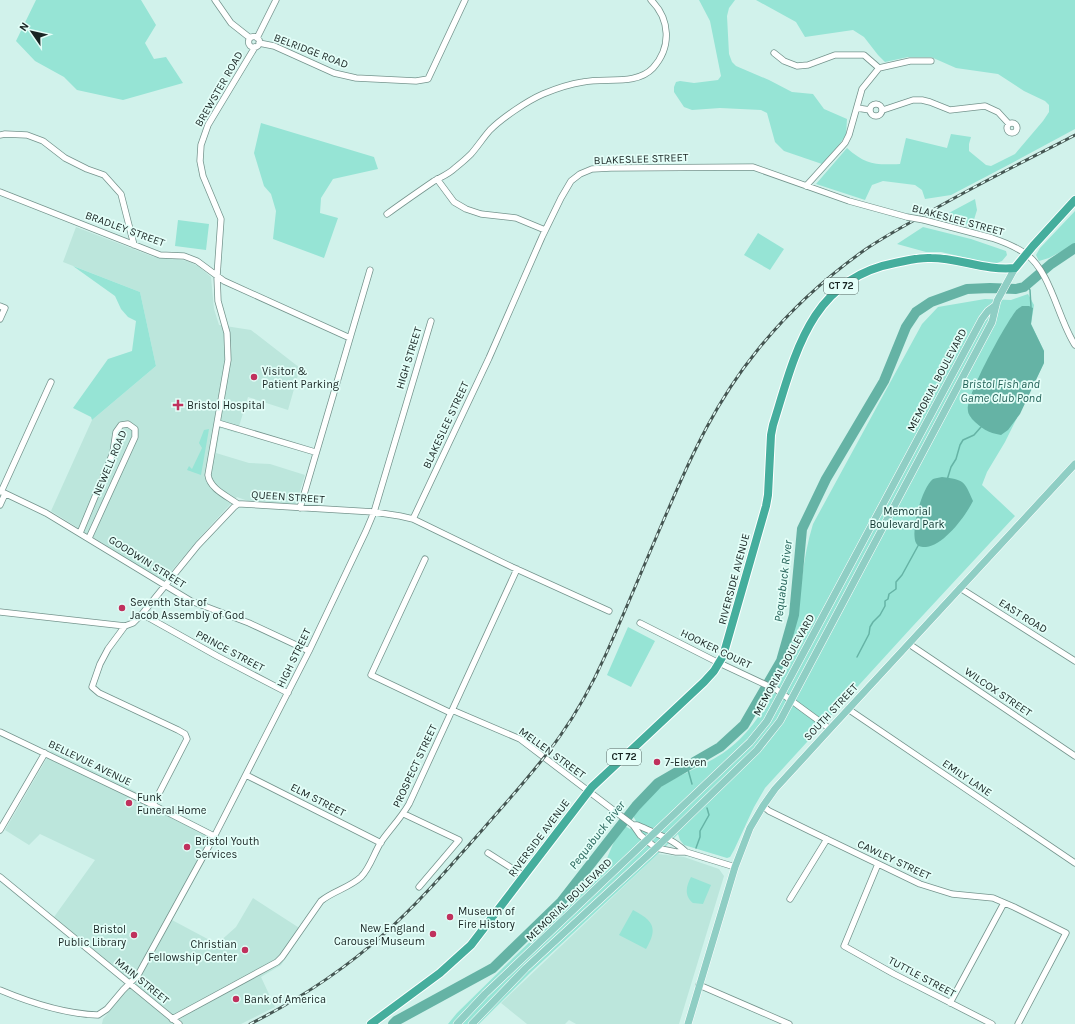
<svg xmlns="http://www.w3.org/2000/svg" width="1075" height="1024" viewBox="0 0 1075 1024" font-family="Karla,sans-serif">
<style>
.built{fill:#bce6dc}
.green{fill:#96e4d5}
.water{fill:#65b3a5}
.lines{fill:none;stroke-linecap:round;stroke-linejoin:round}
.stream{stroke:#65b3a5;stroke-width:1.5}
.river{stroke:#65b3a5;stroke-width:10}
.minor-casing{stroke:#75948d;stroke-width:7}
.major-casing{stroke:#fff;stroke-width:8}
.highway-casing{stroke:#fff;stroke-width:10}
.minor{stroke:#fff;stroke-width:5.5}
.major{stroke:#8fcec4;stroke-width:7}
.highway{stroke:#45ae9d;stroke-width:8}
.rail-casing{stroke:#455652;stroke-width:3}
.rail{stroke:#e3fef8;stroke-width:1.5;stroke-dasharray:4.5;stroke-linecap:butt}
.minor-bridge-casing{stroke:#75948d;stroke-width:7;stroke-linecap:butt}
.minor-bridge{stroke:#fff;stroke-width:5.5}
.poi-dot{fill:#c0315d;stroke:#e3fef8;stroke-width:1.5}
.labels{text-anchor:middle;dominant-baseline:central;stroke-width:3.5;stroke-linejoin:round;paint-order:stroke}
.shield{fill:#e3fef8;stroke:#566663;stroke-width:1}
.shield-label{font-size:10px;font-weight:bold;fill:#192523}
.street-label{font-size:11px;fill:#192523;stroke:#e3fef8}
.poi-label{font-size:11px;fill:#192523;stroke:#e3fef8;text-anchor:start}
.park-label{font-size:11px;fill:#0f352f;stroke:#e3fef8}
.water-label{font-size:12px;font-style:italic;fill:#246258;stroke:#e3fef8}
</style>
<rect width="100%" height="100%" fill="#d1f2eb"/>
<!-- built -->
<path class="built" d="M76 227 154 257 177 259 187 261 198 266 211 277 214 309 219 325 251 330 300 368 288 410 248 397 237 433 220 428 216 453 249 463 270 464 305 475 296 504 248 501 237 497 201 536 163 581 51 511 92 420 156 366 140 292 63 262Z
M51 751 129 788 219 835 172 920 217 944 236 927 253 898 304 931 281 965 261 977 275 1007 241 1024H102L103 1019 128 989 127 978 54 917 95 860 40 834 29 845 5 830Z
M658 854 684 857 719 869 724 876 679 1024H576L569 1020 565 1024H527L501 1003Z"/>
<!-- green -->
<path class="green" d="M36 0H141L156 25 145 43 154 59 166 57 183 83 123 100 77 90 64 77 35 61 16 41Z
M699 0H735L729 8 727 16 729 54 732 62 736 66 769 80 792 92 813 94 824 109 847 119 846 135 838 146 822 164 784 151 775 142 767 113 761 110 720 108 692 110 684 107 674 92V87L676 82 680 81 694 83 718 80 721 76 710 21Z
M756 0H1075V129L1012 163 951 195 925 199 922 190 915 185 883 181 872 185 865 200 816 184 847 148C866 165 875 165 900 164L906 138 947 148 951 134 971 137 969 144V151L986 165 991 166 1015 154 1043 121 1049 112V105L1045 101 1024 91 998 74 956 68 931 57H908L885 62 878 55 864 37 853 30 805 37 796 22Z
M261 123 374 157 378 169 333 179 321 198 320 213 338 218 324 258 273 239 276 211 271 194 264 186 254 153Z
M975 199 977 210 972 226 937 217 947 214Z
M1075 211V244L1049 258 1039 261 1036 255 1040 248Z
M178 220 209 224 206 250 175 246Z
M923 227 971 239 1006 251 1007 255 1002 261 997 263H989L941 252H926L897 244Z
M758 233 784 249 770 270 744 255Z
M73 266 140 292 156 366 92 420 91 417 73 408 108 359 132 351 136 321 128 317 121 309 115 296Z
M1028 294 1034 305 1031 324 1044 351V363L1005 442 987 472 982 485 1015 516 912 627 765 788 754 807 734 850 730 857 727 858 684 845 680 840 678 834 658 854 531 972 479 1024H448L457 1013 513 958 581 893 605 863 616 837 625 826 630 829 636 821 633 816C643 805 652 792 665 784 692 768 717 762 740 739 768 710 787 671 794 632 801 596 802 559 813 524L922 324 938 307 985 299 1011 300Z
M209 429 201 475 187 470 189 466 192 469 202 448 199 443 204 430Z
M628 627 655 641 631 687 607 675Z
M691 877 711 885 703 904 693 903C684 896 686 886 691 877Z
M633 910C654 921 658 928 646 949L619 935Z"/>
<!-- water -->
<path class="water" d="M1022 306H1029L1033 308 1031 324 1044 351V363L1020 414 1008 430 1001 435C988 433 981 428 972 419 971 417 968 414 968 411 965 397 1005 325 1015 312 1016 310 1019 308 1022 306Z
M942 477C964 480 964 480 973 501 965 517 944 545 926 547 922 547 918 547 916 543 910 531 922 487 933 479 935 478 939 478 942 477Z"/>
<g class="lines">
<!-- stream -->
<path class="stream" d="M1027 284 1030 290 1031 307
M947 480 951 467 956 459 960 445 963 440 974 435 981 427
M857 657 869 634 870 627 873 622 880 615 885 606V601L888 599 889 594 896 589V582L902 575 919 544
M687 766 692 784
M696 848 700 837V831L709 815 707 808"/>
<!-- river -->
<path class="river" d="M393 1024 396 1021 493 968 561 902 636 806 658 783 720 747 744 725 781 661 794 615 802 529 826 479 884 381 906 327 916 312 931 302 967 289 990 288 1016 289 1024 287 1051 264 1075 248"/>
<!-- minor casing -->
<g class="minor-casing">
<path id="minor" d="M215 0 231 23 250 38
M248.5 42a5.5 5.5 0 1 1 11 0a5.5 5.5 0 1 1-11 0Z
M257 38 276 0
M259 43 274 46 334 73 356 78 416 81 428 79 465 0
M774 53 784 61 797 66 808 65 835 55H864L879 68
M870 110a6 6 0 1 1 12 0a6 6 0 1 1-12 0Z
M857 108 870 110
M883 110 913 100H922L930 102 950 110 985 106 998 112 1009 124
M1007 128a5 5 0 1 1 10 0a5 5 0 1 1-10 0Z
M0 135 5 134 27 135 43 141 65 158 87 169 104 175 121 194 134 245
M437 179 454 202 466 209 481 214 516 218 545 230
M806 186 845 143 849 135 862 89 879 68 910 61H931
M0 192 160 255 184 256 197 261 224 281 350 338
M387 214C402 203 418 192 434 181 441 177 449 174 455 168 460 164 466 159 471 154 478 146 483 138 490 130 502 118 527 101 543 94 555 89 570 84 583 82 605 77 636 86 653 68 672 47 670 19 651 0
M924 220 992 238C1004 242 1016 247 1026 254 1051 272 1058 319 1075 345
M0 306 5 308 0 319
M218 423 315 452
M0 491 46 513 191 601 249 623 309 651
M1 492 51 382
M238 504C227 496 210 489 208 475L228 360 227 333 218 301 217 276 221 219 203 176 200 161 201 145 208 125 255 47
M0 505 5 494
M300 508 370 270
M413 519 489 358 542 237 561 198 571 181 580 174 592 169 611 168 753 167 849 201 907 217
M80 533 109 463 113 452 116 432 121 425 128 424 135 429V437L89 538
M425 559 371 675 451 713
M960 588 1075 661
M0 612 125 626 133 623 142 614 198 545 234 507 238 504H242L374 512 400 516 413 519 512 567 609 611
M142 614 217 656 288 693
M640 623 715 661 777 690 830 729
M125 626 108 649 100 664 92 687 99 693 178 730 185 734 187 739 153 805
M909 644 1075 756
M848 709 1075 863
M452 710 520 739 633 825 640 835 656 848 676 852H686L735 867
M0 732 153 805 214 836
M246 775 381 843
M763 806 769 811 810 831 920 884 952 894 993 898 1014 907 1066 933 1018 1024
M404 814 459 840 419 887
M633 825H637C655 833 673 839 686 852
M0 830 45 753
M488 853 524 876
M878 864 844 946 894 974 992 1024
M0 877 179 1024
M790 899 827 839
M699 985 789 1024
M0 990C31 1003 64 1014 98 1015L107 1009 123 990 138 975 216 833 309 651 366 531 374 512 431 321
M950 1003 1004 903
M172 1019 277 962 282 957 321 901C333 891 349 888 361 877 370 868 374 853 381 842 390 829 401 818 409 804L517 569"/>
</g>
<!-- major casing -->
<g class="major-casing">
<path id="major" d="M457 1024 485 994 750 742 767 721 982 319 988 311 996 305
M472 1024 526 968 656 848 757 750 780 721 992 322 997 301 1015 268
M688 1024 735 867 750 828 763 806 775 789 830 729 1075 464"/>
</g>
<!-- highway casing -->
<g class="highway-casing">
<path id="highway" d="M371 1024 440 973 471 945 592 787 704 682 714 671 723 656 766 506 768 495 771 435 773 425C795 355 810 279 895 263 906 261 919 257 931 258 960 258 985 271 1015 268L1033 246 1075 200"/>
</g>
<!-- minor -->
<use href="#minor" class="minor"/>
<!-- major -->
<use href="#major" class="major"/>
<!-- highway -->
<use href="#highway" class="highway"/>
<!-- rail casing -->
<g class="rail-casing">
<path id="rail" d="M250 1024C298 1000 344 970 385 933 421 901 452 864 484 828 510 798 537 769 560 736 578 711 593 683 606 654 627 607 647 558 668 510 692 454 717 400 756 352 787 313 825 278 866 249 887 235 909 223 931 211 978 184 1027 160 1075 135"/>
</g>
<!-- rail -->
<use href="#rail" class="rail"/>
<!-- minor-bridge casing -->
<g class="minor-bridge-casing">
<path id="minor-bridge" d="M907 217 924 220"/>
</g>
<!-- minor-bridge -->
<use href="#minor-bridge" class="minor-bridge"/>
</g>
<!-- markers -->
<g class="poi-dot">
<circle cx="254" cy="377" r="4"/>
<path d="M176 399h4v4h4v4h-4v4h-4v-4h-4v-4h4z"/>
<circle cx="122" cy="608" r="4"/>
<circle cx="657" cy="762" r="4"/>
<circle cx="129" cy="803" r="4"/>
<circle cx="187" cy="847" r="4"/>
<circle cx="450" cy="917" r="4"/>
<circle cx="433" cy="934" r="4"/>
<circle cx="134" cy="935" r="4"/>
<circle cx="245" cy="950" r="4"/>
<circle cx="236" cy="999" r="4"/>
</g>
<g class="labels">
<!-- shield labels -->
<g class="shield">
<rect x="824" y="278" width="34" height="16" rx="3"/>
<rect x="607" y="749" width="34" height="16" rx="3"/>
</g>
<g class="shield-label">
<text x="841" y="286">CT 72</text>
<text x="624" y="757">CT 72</text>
</g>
<!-- street labels -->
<g class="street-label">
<text transform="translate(311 51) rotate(21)">BELRIDGE ROAD</text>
<text transform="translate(219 89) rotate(-60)">BREWSTER ROAD</text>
<text transform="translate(641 159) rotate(-2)">BLAKESLEE STREET</text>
<text transform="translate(958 220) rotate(15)">BLAKESLEE STREET</text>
<text transform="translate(125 229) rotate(20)">BRADLEY STREET</text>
<text transform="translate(409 358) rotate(-73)">HIGH STREET</text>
<text transform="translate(937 380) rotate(-62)">MEMORIAL BOULEVARD</text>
<text transform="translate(446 425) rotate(-65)">BLAKESLEE STREET</text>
<text transform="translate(110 463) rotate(-67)">NEWELL ROAD</text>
<text transform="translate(288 497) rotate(4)">QUEEN STREET</text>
<text transform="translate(147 562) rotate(32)">GOODWIN STREET</text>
<text transform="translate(734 579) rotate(-75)">RIVERSIDE AVENUE</text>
<text transform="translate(1023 616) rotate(32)">EAST ROAD</text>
<text transform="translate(716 649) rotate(26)">HOOKER COURT</text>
<text transform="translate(230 651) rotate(28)">PRINCE STREET</text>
<text transform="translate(294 658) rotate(-64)">HIGH STREET</text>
<text transform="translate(784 665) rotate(-61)">MEMORIAL BOULEVARD</text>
<text transform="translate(998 692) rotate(34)">WILCOX STREET</text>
<text transform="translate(831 712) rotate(-47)">SOUTH STREET</text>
<text transform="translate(552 753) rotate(36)">MELLEN STREET</text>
<text transform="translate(90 763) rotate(26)">BELLEVUE AVENUE</text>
<text transform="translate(415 766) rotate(-65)">PROSPECT STREET</text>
<text transform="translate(967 778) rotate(34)">EMILY LANE</text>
<text transform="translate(318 800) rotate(27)">ELM STREET</text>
<text transform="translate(539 838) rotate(-53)">RIVERSIDE AVENUE</text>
<text transform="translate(894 860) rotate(25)">CAWLEY STREET</text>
<text transform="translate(569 900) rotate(-44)">MEMORIAL BOULEVARD</text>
<text transform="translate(922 977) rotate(28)">TUTTLE STREET</text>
<text transform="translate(142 981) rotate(39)">MAIN STREET</text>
</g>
<!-- poi labels -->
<g class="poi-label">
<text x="262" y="371">Visitor &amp;<tspan x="262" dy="13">Patient Parking</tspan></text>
<text x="187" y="405">Bristol Hospital</text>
<text x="130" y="602">Seventh Star of<tspan x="130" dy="13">Jacob Assembly of God</tspan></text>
<text x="665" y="762">7-Eleven</text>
<text x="137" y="797">Funk<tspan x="137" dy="13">Funeral Home</tspan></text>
<text x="195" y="841">Bristol Youth<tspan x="195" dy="13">Services</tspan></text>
<text x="458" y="911">Museum of<tspan x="458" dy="13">Fire History</tspan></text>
<text x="425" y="928" text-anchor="end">New England<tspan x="425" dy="13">Carousel Museum</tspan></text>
<text x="126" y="929" text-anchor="end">Bristol<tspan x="126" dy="13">Public Library</tspan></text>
<text x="237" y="944" text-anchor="end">Christian<tspan x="237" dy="13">Fellowship Center</tspan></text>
<text x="244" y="999">Bank of America</text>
</g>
<!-- park labels -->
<g class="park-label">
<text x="907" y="511">Memorial<tspan x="907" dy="13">Boulevard Park</tspan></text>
</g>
<!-- water labels -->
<g class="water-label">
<text x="1001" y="384">Bristol Fish and<tspan x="1001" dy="14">Game Club Pond</tspan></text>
<text transform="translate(783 581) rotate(-83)">Pequabuck River</text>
<text transform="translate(597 835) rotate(-52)">Pequabuck River</text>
</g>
</g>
<!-- north arrow -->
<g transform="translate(32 32) rotate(304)" stroke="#e3fef8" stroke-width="3" paint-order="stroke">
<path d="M0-3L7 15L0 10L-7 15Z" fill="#192523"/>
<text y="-6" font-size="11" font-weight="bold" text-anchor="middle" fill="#192523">N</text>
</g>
</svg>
